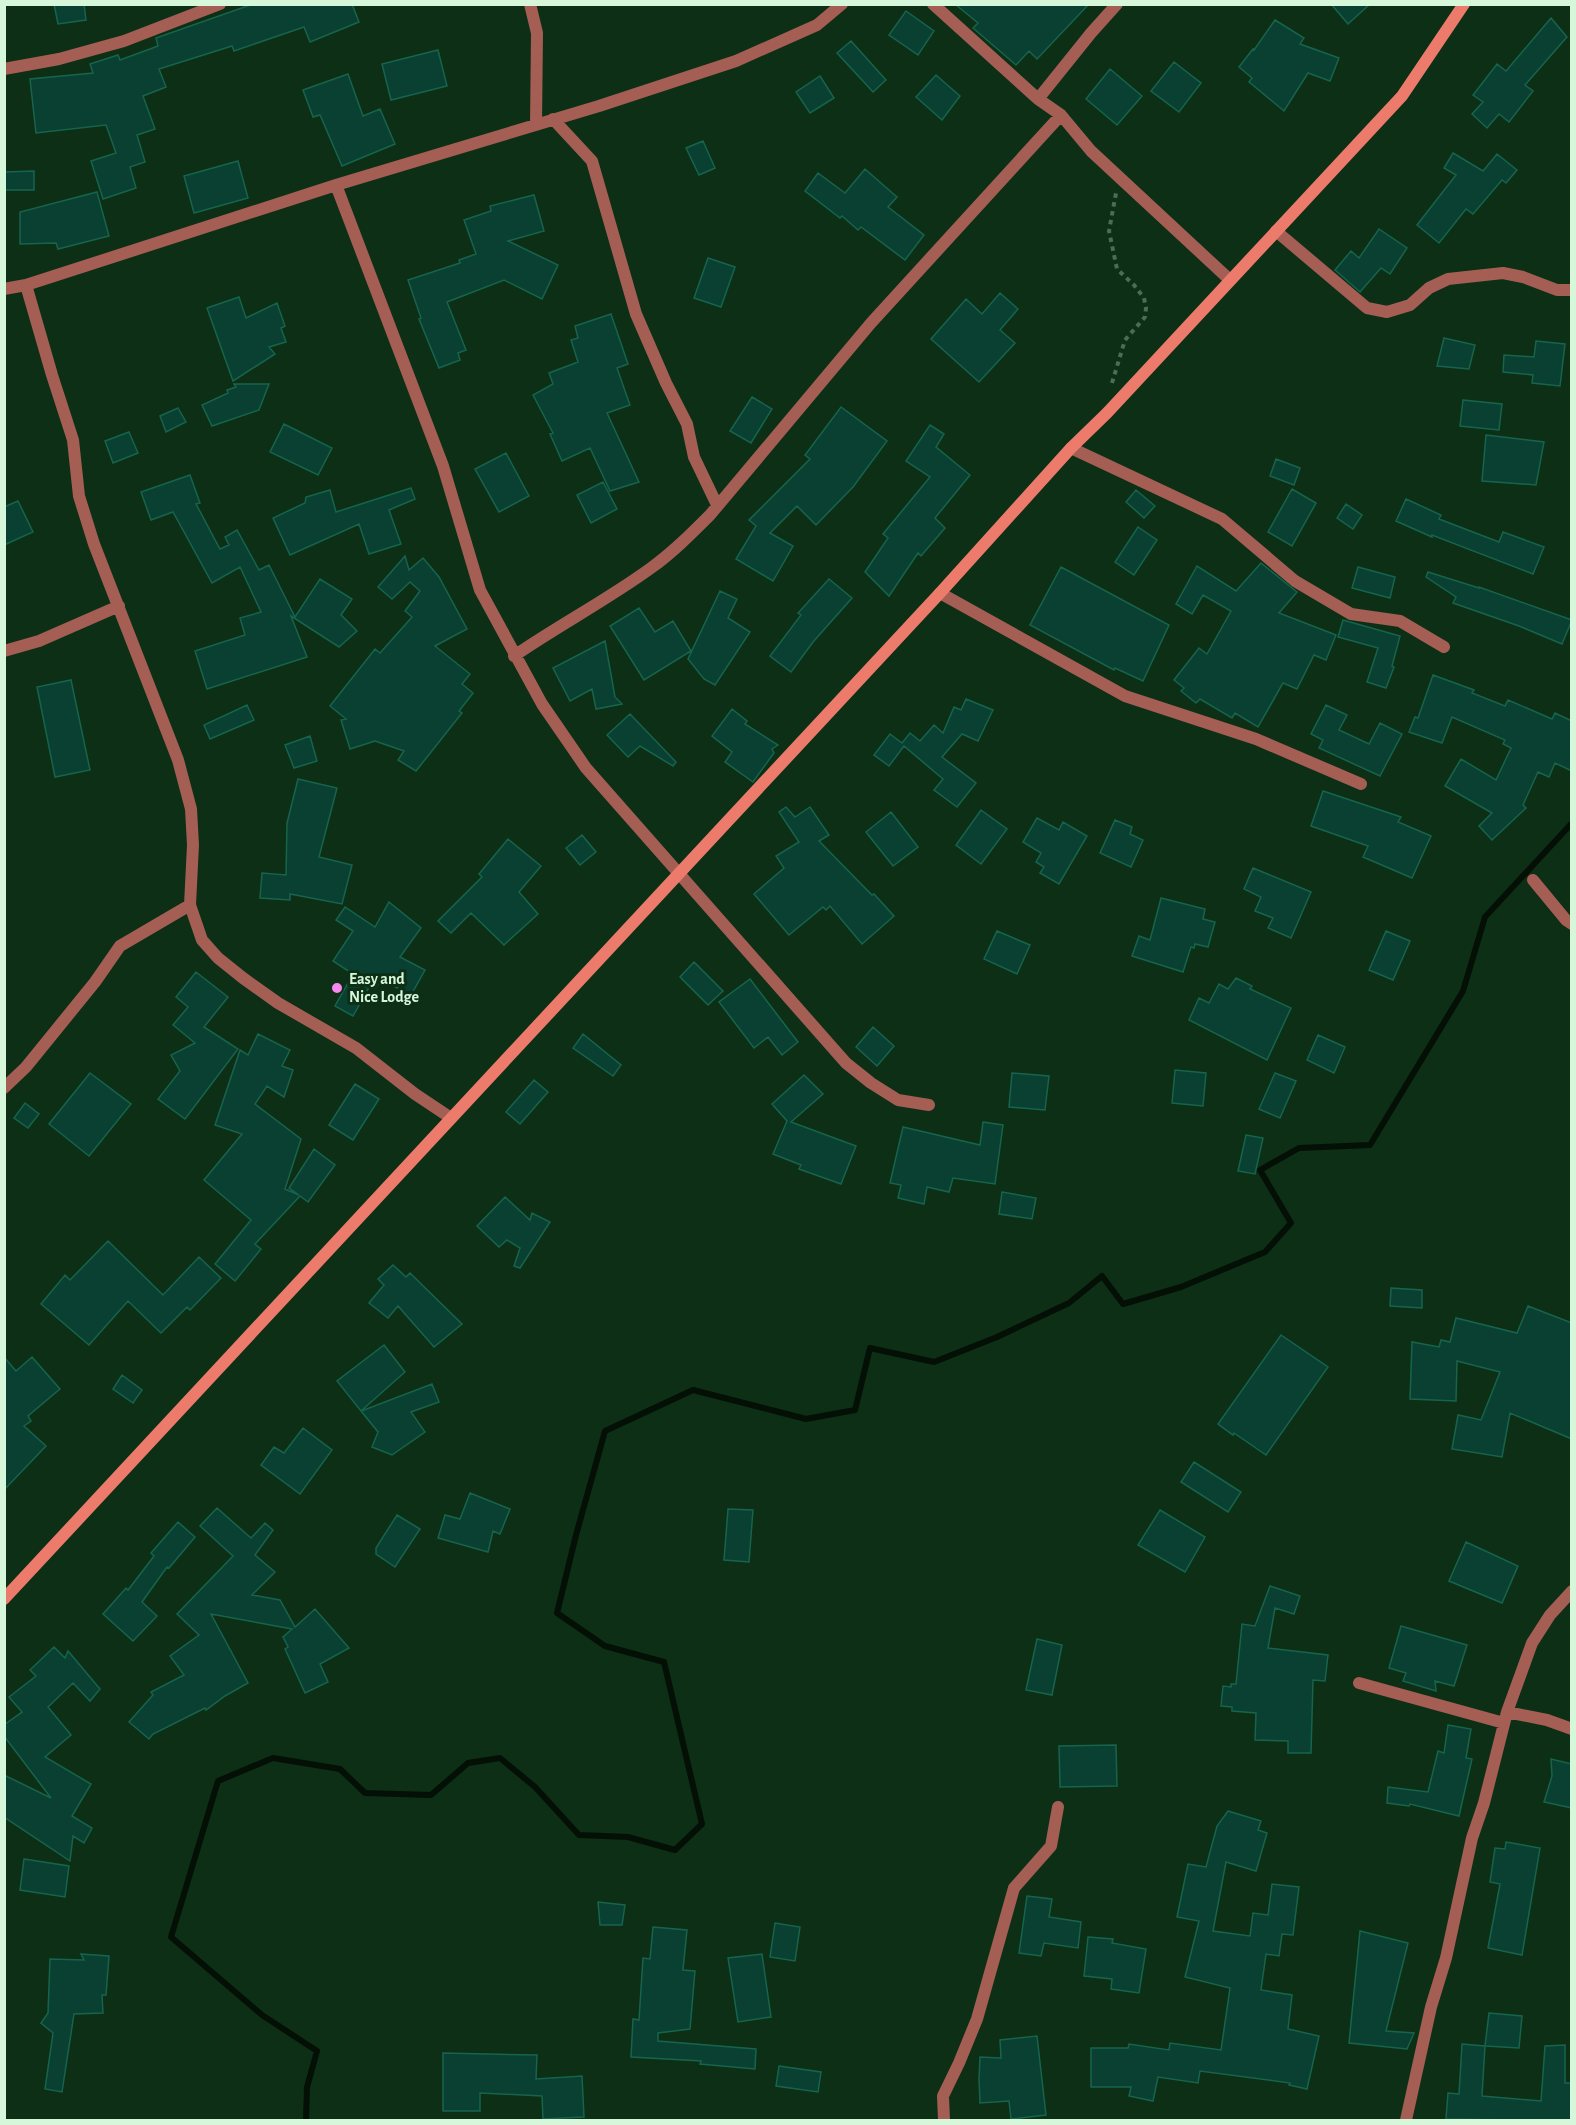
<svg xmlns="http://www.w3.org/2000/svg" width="1576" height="2125" viewBox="0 0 1576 2125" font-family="'Alegreya Sans',sans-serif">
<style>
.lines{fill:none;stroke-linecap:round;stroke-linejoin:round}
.stream{stroke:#041006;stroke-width:6}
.building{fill:#0a4031;stroke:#17644d;stroke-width:1.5}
.path{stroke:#4b6d52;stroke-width:4;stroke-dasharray:4.5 4.5;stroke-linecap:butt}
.street{stroke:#a45e54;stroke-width:12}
.secondary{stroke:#ec7b6c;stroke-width:12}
.poi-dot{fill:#f589ef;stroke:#0c2f15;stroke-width:2}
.labels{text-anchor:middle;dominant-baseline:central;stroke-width:6;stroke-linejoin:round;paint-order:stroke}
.poi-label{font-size:16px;font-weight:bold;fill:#d7f7db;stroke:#0c2f15;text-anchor:start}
</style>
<rect width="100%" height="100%" fill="#0c2f15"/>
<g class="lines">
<!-- stream -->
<path class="stream" d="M306 2120 307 2087 317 2051 262 2015 171 1937 218 1781 273 1758 340 1769 365 1793 431 1795 468 1763 500 1758 535 1787 579 1835 628 1837 675 1850 702 1824 664 1662 605 1646 557 1613 576 1535 605 1431 693 1390 806 1419 855 1410 870 1348 934 1362 997 1337 1069 1303 1102 1276 1123 1304 1181 1287 1265 1252 1291 1223 1260 1170 1299 1148 1370 1145 1463 991 1485 917 1572 823"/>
</g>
<!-- building -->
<path class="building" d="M54 4H84L86 20 58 24Z
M253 4H352L359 22 310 42 304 27 234 51 232 46 159 69 166 87 143 96 155 129 137 135 145 162 130 167 136 188 103 199 91 161 116 153 106 125 36 133 30 79 93 73 90 64 118 55 120 60 158 46 156 38Z
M955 4H1089L1037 59 1029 51 1016 65 973 28 978 23Z
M1331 4H1370L1348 24Z
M906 11 934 31 918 55 889 35Z
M1551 18 1567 37 1525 85 1533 91 1509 122 1499 114 1487 128 1472 114 1483 102 1473 95 1497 64 1506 71Z
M1275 20 1304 38 1300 44 1339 58 1330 81 1308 73 1284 111 1249 82 1252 78 1239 67 1253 49 1254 50Z
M851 41 886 80 873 92 837 53Z
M438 50 447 86 391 100 382 64Z
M1174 62 1201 83 1179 112 1151 91Z
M1110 69 1142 96 1117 125 1086 99Z
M348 74 363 116 380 109 395 144 342 166 320 115 313 117 303 90Z
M936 75 960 96 942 120 916 97Z
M820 76 834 98 810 113 796 92Z
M703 141 715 168 699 175 686 148Z
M1453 153 1483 171 1497 154 1517 170 1506 183 1502 180 1473 214 1466 209 1439 243 1417 225 1456 175 1444 168Z
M238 161 248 198 194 213 184 176Z
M865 169 897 197 888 207 924 235 905 260 861 227 858 230 842 216 840 218 805 191 818 173 845 193Z
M34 171V190H4V172Z
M97 192 109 236 58 249 56 243 20 244V212Z
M534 195 544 231 508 241 558 265 542 299 504 280 447 302 466 350 458 353 460 360 439 368 419 319 421 318 408 280 460 263 459 260 476 254 464 220 491 211 490 206Z
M1379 229 1407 248 1390 274 1381 268 1360 292 1335 270 1351 251 1359 258Z
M708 258 735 267 721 307 694 298Z
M1000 293 1018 309 1000 330 1015 343 979 382 931 339 966 299 982 314Z
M239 297 246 318 277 303 285 326 281 328 286 342 269 347 275 354 233 381 207 308Z
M611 314 628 364 617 368 630 405 607 413 639 482 610 491 590 448 562 461 550 434 553 433 533 395 553 384 549 373 578 362 571 340 578 338 575 326Z
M1444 338 1475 345 1469 369 1437 366Z
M1536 341 1565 344 1560 386 1532 383 1533 375 1503 372 1504 355 1534 357Z
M234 384H269L259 410 212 426 202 405 228 393 227 390 236 387Z
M752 397 772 409 751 443 730 431Z
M1463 400 1502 404 1499 430 1460 426Z
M841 407 887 441 853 487 816 525 797 506 770 533 793 546 773 581 736 559 756 526 749 520 810 459 805 455Z
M178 408 186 422 166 432 160 416Z
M284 424 332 448 318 475 270 452Z
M930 425 944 434 936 447 970 475 935 518 945 528 921 556 918 553 889 596 865 572 888 538 883 534 930 477 906 461Z
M129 432 138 453 113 463 105 441Z
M1486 435 1544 442 1536 485 1482 481Z
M506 453 529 496 499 512 475 469Z
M1276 459 1300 468 1294 485 1270 476Z
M190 475 200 503 196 504 220 549 229 545 225 537 237 530 259 570 269 565 295 617 320 579 352 599 341 615 357 631 339 647 291 616 307 657 207 689 195 651 245 635 240 618 261 612 240 567 212 583 173 512 151 520 141 492Z
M603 482 617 509 591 523 577 495Z
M411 488 415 499 389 510 401 544 369 554 359 524 290 555 273 518 305 503 306 497 330 490 336 512Z
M1292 489 1316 503 1292 546 1268 532Z
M1136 490 1155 506 1144 518 1126 502Z
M1406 499 1441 515 1439 519 1499 542 1503 532 1544 547 1533 574 1432 535V537L1396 521Z
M18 501 33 532 4 545V507Z
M1346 504 1362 515 1353 529 1337 518Z
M1138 527 1157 540 1134 575 1115 562Z
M405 556 409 570 423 558 439 577 467 629 435 646 470 674 462 684 473 693 459 711 462 713 416 771 398 760 404 751 375 741 350 749 341 720 346 719 330 706 375 649 380 653 412 617 405 611 420 591 410 582 392 599 378 587Z
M1261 563 1297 592 1279 613 1336 635 1326 660 1314 655 1297 689 1283 683 1258 727 1235 713 1232 718 1200 699 1196 703 1181 691 1184 688 1174 680 1199 648 1207 654 1231 611 1203 595 1192 614 1176 604 1197 566 1236 591Z
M1061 567 1169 625 1143 681 1115 668 1114 670 1030 625Z
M1358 567 1395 577 1390 598 1352 588Z
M1428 572 1479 588V587L1572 620 1562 644 1519 626 1453 603 1456 597 1426 577Z
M829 579 852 598 813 642 791 672 770 656 801 615 798 613Z
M720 591 737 599 728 618 750 632 715 685 704 679 688 659Z
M639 608 655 632 673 621 691 651 644 680 610 626Z
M1343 620 1400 636 1392 666 1394 667 1386 688 1367 682 1378 648 1338 637Z
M605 641 615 697 622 704 596 709 592 689 570 701 553 668Z
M1433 675 1474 690 1472 693 1505 706 1508 700 1552 719 1555 713 1572 721V771L1555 763 1549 777 1538 772 1523 805 1526 808 1492 840 1479 826 1492 813 1445 786 1461 759 1496 780 1511 748 1503 744 1505 740 1452 717 1442 743 1409 732 1415 717 1418 718Z
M71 680 90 770 55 777 37 687Z
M966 699 993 710 978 741 962 734 942 757 976 783 957 807 934 790 943 779 904 746 889 766 874 755 890 734 902 743 910 733 920 741 934 725 943 733 954 707 961 710Z
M247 705 254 720 210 739 204 725Z
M1326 705 1347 715 1339 730 1369 744 1380 723 1402 734 1380 776 1319 748 1323 740 1311 734Z
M732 709 747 721 745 724 778 745 772 749 774 753 753 782 725 762 732 752 712 736Z
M630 714 676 762 673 766 640 746 628 757 607 735Z
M310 736 317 761 294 768 285 745Z
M298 779 337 788 319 857 352 865 342 904 290 894V900L260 898 262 873 286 875 287 823Z
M1323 791 1401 817 1398 822 1431 836 1412 878 1363 857 1368 846 1311 826Z
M786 807 795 817 810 807 829 835 819 841 872 895 874 894 894 916 862 944 830 906 826 910 823 907 789 935 754 894 784 868 776 856 799 842 779 812Z
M981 810 1007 829 981 864 956 845Z
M891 812 918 847 893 866 866 832Z
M1037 818 1059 830 1063 822 1087 836 1059 884 1040 873 1044 867 1036 862 1041 853 1023 842Z
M1115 820 1132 827 1130 834 1143 840 1131 867 1100 853Z
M582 835 596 852 580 865 566 848Z
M508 839 541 866 519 892 538 914 504 945 471 913 451 933 438 921 482 877 479 874Z
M1253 868 1311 892 1291 938 1268 928 1273 918 1255 911 1261 897 1244 889Z
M1161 898 1205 909 1203 919 1215 922 1208 947 1195 944 1194 948 1191 947 1183 972 1132 956 1139 936 1150 940Z
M389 902 421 928 400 957 425 970 411 995 382 980 375 988 371 984 353 1016 335 1006 353 974 333 961 353 931 336 920 345 907 375 927Z
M997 931 1030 945 1017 974 984 959Z
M1386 931 1410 941 1393 980 1369 970Z
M694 962 723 991 708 1005 680 977Z
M196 972 228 997 204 1027 238 1049 185 1119 158 1099 180 1071 171 1055 195 1043 173 1025 188 1007 176 997Z
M1236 978 1252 986 1250 989 1291 1008 1267 1060 1189 1020 1199 998 1209 1003 1219 984 1228 989Z
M750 979 798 1042 782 1055 768 1037 754 1048 719 1002Z
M873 1027 894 1046 877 1066 856 1047Z
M258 1034 290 1050 282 1066 293 1070 284 1097 267 1086 255 1104 301 1139 285 1189 299 1195 289 1188 314 1149 335 1165 308 1202 300 1196 255 1244 261 1249 235 1281 215 1264 251 1220 204 1180 242 1134 215 1125 240 1050 248 1055Z
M583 1034 621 1065 613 1076 573 1048Z
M1318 1035 1345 1047 1334 1073 1307 1060Z
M1175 1070 1206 1073 1203 1106 1172 1103Z
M90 1073 131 1104 89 1156 49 1124Z
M1012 1073 1049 1076 1045 1110 1009 1107Z
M1275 1073 1296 1081 1280 1118 1259 1109Z
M804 1075 823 1094 791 1122 856 1146 841 1184 799 1169 801 1165 773 1154 787 1121 772 1104Z
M534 1080 548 1092 520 1124 506 1112Z
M355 1084 379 1099 353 1140 329 1125Z
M25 1103 39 1114 28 1128 14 1118Z
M983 1122 1003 1125 995 1184 953 1178 949 1192 927 1187 924 1204 898 1198 901 1185 890 1183 903 1127 980 1145Z
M1246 1135 1263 1138 1255 1174 1238 1171Z
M1002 1192 1036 1198 1032 1219 999 1214Z
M505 1197 530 1220 532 1213 550 1222 520 1268 514 1266 520 1248 507 1240 499 1247 477 1226Z
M108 1241 163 1295 199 1257 221 1278 190 1310 187 1307 161 1333 128 1301 89 1345 41 1304 65 1275 70 1280Z
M393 1265 406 1277 410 1273 462 1324 434 1347 398 1306 388 1318 369 1303 384 1285 378 1279Z
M1391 1288 1422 1290V1308L1390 1306Z
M1528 1306 1572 1323V1439L1510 1413 1502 1457 1452 1449 1458 1415 1481 1420 1500 1372 1457 1361 1456 1401 1410 1399 1412 1342 1439 1347 1441 1340 1450 1342 1456 1318 1517 1333Z
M1281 1335 1328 1367 1266 1455 1234 1433 1233 1435 1218 1424Z
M384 1345 405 1372 361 1411 337 1381Z
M4 1357 16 1371 32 1357 60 1389 28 1416 31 1421 24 1426 46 1446 4 1490Z
M122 1375 142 1390 133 1403 113 1389Z
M432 1384 439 1402 411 1412 425 1432 392 1455 372 1447 378 1432 361 1411Z
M303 1428 332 1450 300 1494 261 1465 274 1447 284 1453Z
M1194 1462 1241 1492 1228 1512 1181 1482Z
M470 1493 510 1509 500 1534 493 1531 488 1552 438 1538 445 1515 460 1519Z
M217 1508 251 1538 265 1523 273 1530 255 1555 275 1572 252 1595 280 1600 295 1627 315 1609 349 1648 320 1664 328 1682 305 1693 285 1649 288 1647 283 1637 292 1629 211 1614 248 1683 225 1696 206 1710 205 1708 153 1734 149 1739 129 1722 153 1695 151 1692 184 1675 170 1656 199 1635 177 1614 233 1556 200 1526Z
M728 1509 753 1510 749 1562 724 1560Z
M1160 1510 1205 1537 1185 1572 1138 1545Z
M397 1515 420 1529 395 1567 376 1554V1548Z
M178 1522 195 1537 169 1568 167 1567 142 1602 157 1616 133 1641 103 1614 126 1588 128 1590 154 1556 151 1553Z
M1466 1542 1518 1566 1502 1603 1449 1581Z
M1270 1586 1300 1596 1294 1614 1275 1608 1268 1648 1328 1655 1325 1681 1313 1680 1311 1753H1288V1741L1255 1740 1256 1713 1232 1711V1707L1221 1706 1223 1686 1231 1687V1684H1236L1242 1624 1255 1626Z
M1401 1626 1467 1645 1454 1686 1435 1681 1436 1691 1403 1681 1406 1673 1389 1668Z
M1037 1639 1062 1645 1052 1695 1026 1690Z
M54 1647 65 1658 68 1651 100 1689 90 1701 73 1683 48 1707 71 1735 45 1757 91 1784 72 1816 92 1828 84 1843 73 1836 70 1861 4 1817V1775L51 1798 4 1736V1725L22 1712 9 1697 36 1676 30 1670Z
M1448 1725 1471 1729 1466 1758 1472 1759 1459 1816 1410 1804 1409 1806 1387 1803 1388 1787 1428 1792 1438 1751 1444 1753Z
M1116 1745 1117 1786 1060 1787 1059 1746Z
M1551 1759 1572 1764V1808L1544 1802 1552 1776Z
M1228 1811 1261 1821 1258 1830 1267 1833 1256 1871 1226 1862 1213 1931 1250 1936 1253 1913 1268 1915 1272 1884 1299 1887 1293 1935 1282 1934 1279 1956 1266 1954 1261 1990 1292 1995 1288 2029 1319 2036 1307 2089 1289 2085 1290 2083 1200 2071 1198 2083 1158 2077 1153 2101 1129 2096 1131 2087H1091V2048H1128L1129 2044 1169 2050 1170 2043 1221 2050 1230 1988 1185 1977 1199 1921 1177 1917 1188 1864 1206 1867 1217 1826Z
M1506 1842 1540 1848 1522 1955 1488 1948 1500 1884 1490 1882 1495 1848 1505 1849Z
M24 1859 69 1866 65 1897 20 1890Z
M1027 1896 1052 1899 1049 1917 1081 1922 1078 1948 1044 1943 1041 1956 1019 1953Z
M598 1902 625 1905 622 1925H600Z
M775 1923 800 1927 795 1961 770 1957Z
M653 1927 687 1930 683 1970 695 1971 690 2029 658 2033V2041L756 2049 755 2069 700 2064 701 2061 631 2057 633 2019 639 2020 643 1958 650 1959Z
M1360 1931 1408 1943 1386 2031 1414 2033 1407 2049 1349 2043Z
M1088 1937 1113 1939 1112 1943 1146 1949 1139 1993 1111 1989 1112 1979 1084 1976Z
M81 1954 109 1956 106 1995H102L103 2013 74 2014 62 2092 45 2089 53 2033 41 2023 48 2013 50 1959 84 1960Z
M762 1954 771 2017 738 2022 728 1958Z
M1489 2013 1522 2016 1519 2048 1485 2046Z
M1037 2036 1046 2115 1011 2119 1009 2101 980 2103 979 2079 980 2057 1001 2058 1000 2040Z
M1462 2044 1485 2046 1482 2096 1541 2101 1545 2046 1565 2045V2083H1572V2121L1446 2119 1448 2093 1459 2094Z
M443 2053 537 2055 536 2079 582 2076 584 2117 543 2119 542 2096 480 2093V2111H443Z
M779 2066 821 2072 818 2092 776 2086Z"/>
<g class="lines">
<!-- path -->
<path class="path" d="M1112 383 1125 340 1145 317 1146 308 1144 298 1134 285 1117 269 1109 231 1116 193"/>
<!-- street -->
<path class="street" d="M530 4 537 33 536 125
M933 4 1038 99 1061 115 1091 151 1230 280
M4 69 59 59 124 41 220 4
M1038 99 1091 33 1117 4
M553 119 592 161 636 314 666 383 687 424 694 457 717 505
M336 185 443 466 480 590 542 704 586 768 846 1063 871 1083 898 1100 929 1105
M1276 231 1367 308 1387 312 1410 305 1429 288 1448 279 1503 273 1523 277 1557 290H1572
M26 285 52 375 73 440 79 496 94 544 178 760 191 809 193 845 190 905 202 940 218 958 243 978 278 1003 356 1048 415 1094 451 1118
M4 289 26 285 336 185 599 106 736 61 817 25 842 4
M1071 448 1222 519 1295 581 1351 614 1400 621 1444 647
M940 593 1125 696 1256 739 1361 784
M4 651 39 641 119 606
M514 656C559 625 607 600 651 568 672 553 691 534 710 515L871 323 1061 115
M1533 880 1566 920 1572 924
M4 1088 26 1067 95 982 120 946 190 905
M1359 1683 1504 1723
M1507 1712 1547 1720 1572 1729
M944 2120 943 2096 959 2063 977 2019 1014 1888 1051 1846 1058 1807
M1406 2120 1431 2007 1446 1958 1472 1838 1484 1803 1507 1712 1532 1643 1550 1615 1572 1591"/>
<!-- secondary -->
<path class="secondary" d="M4 1599 940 593 1071 448 1107 413 1402 96 1464 4"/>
</g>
<!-- markers -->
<circle class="poi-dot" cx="337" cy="988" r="6"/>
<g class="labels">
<!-- poi labels -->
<g class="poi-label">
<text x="349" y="979">Easy and<tspan x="349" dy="18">Nice Lodge</tspan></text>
</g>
</g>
<!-- border -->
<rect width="1576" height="2125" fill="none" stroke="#d7f7db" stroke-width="12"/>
</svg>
